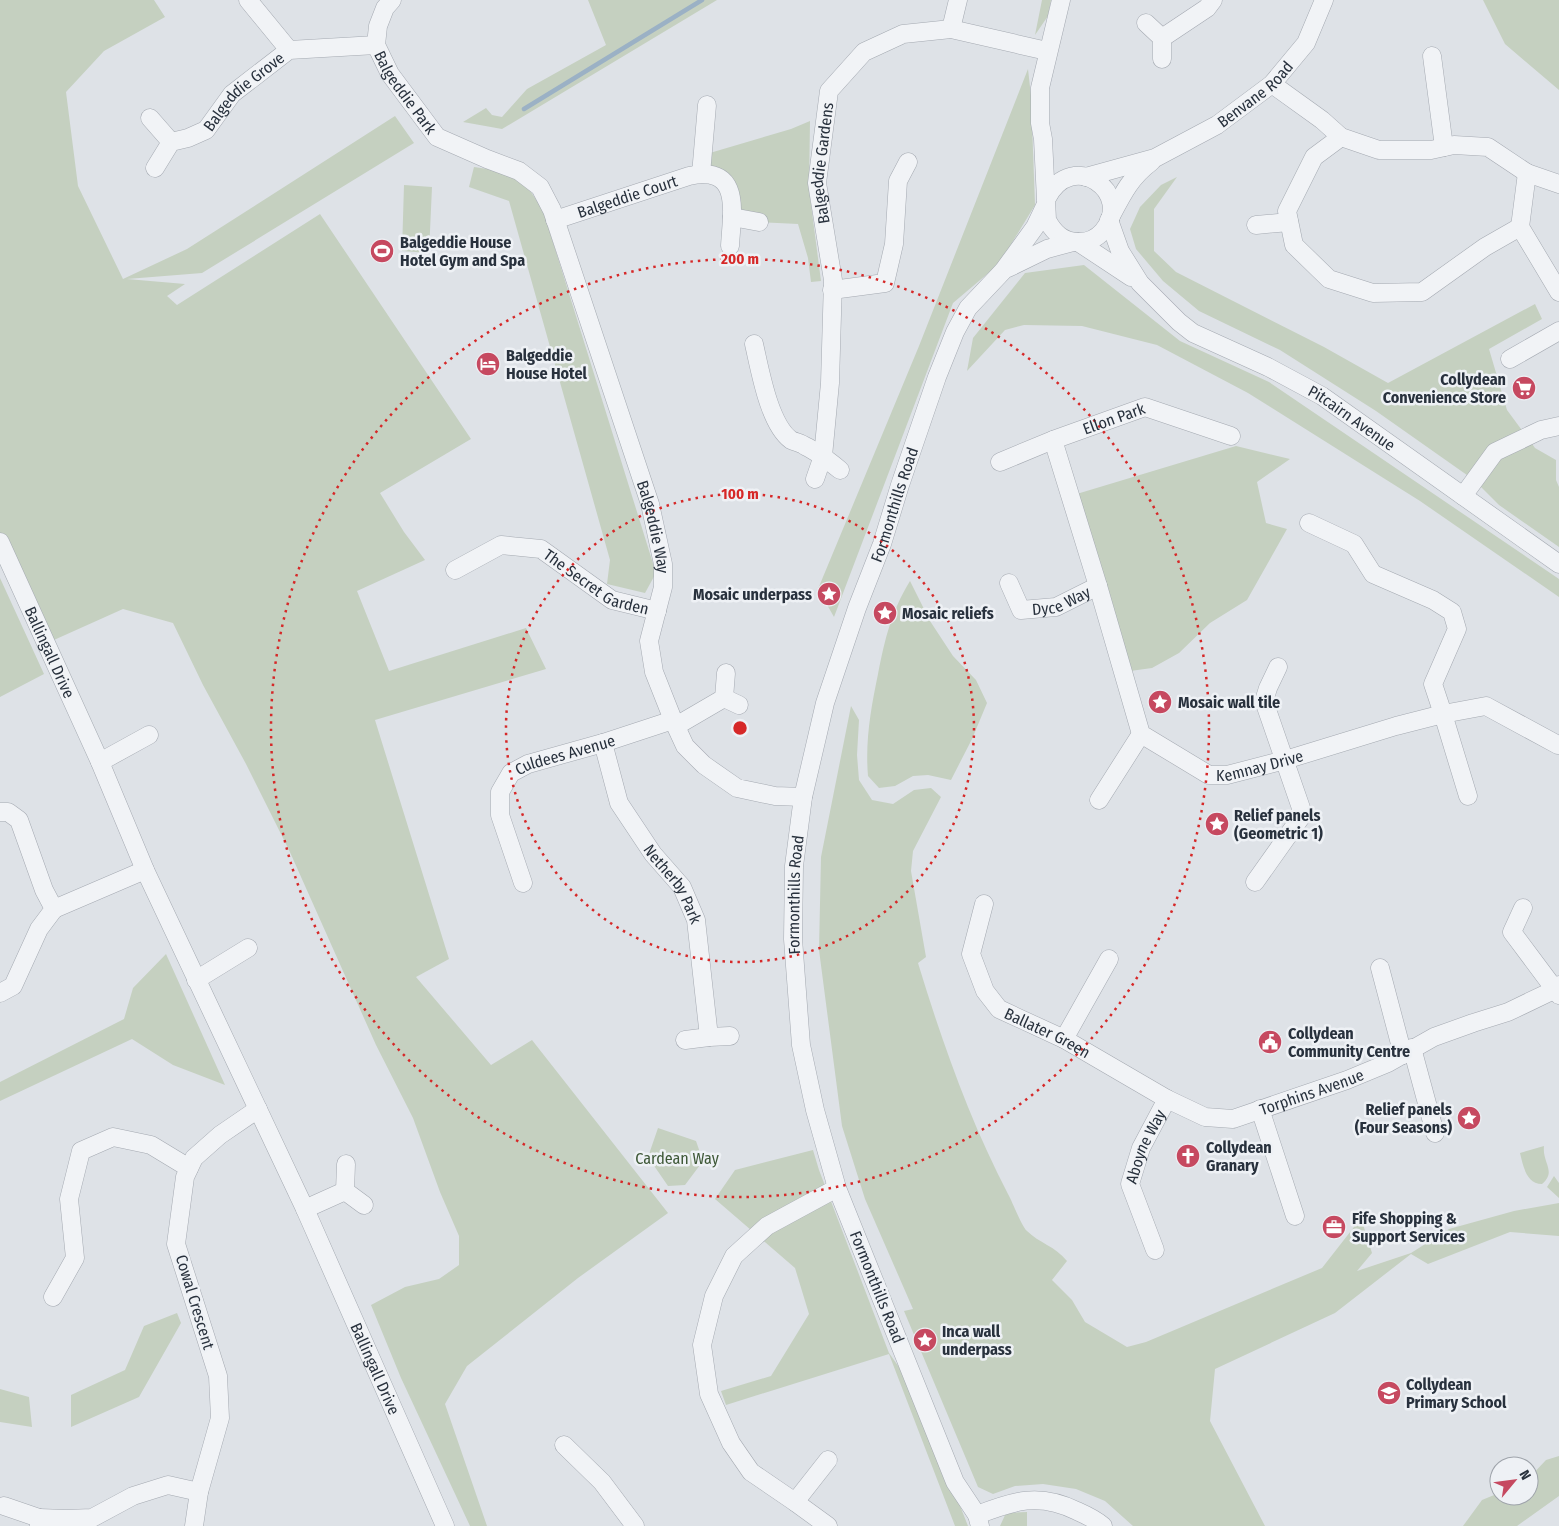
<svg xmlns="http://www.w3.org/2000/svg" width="1559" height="1526" viewBox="0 0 1559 1526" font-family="'Fira Sans Condensed',sans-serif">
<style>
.green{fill:#c5d0c0}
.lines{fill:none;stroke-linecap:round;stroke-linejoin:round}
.stream{stroke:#9bb1c5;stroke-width:4.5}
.minor-casing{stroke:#a4a9b1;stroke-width:19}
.minor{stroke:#f1f3f6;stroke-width:18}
.ring{fill:none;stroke:#d62828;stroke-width:2.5;stroke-dasharray:2.5 5}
.labels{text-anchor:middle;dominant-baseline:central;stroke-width:5;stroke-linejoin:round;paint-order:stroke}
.street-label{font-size:16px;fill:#28313d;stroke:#eef1f5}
.poi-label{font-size:16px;font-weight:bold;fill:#28313d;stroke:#eef1f5;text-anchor:start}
.park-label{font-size:16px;fill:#3e5837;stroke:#eef1f5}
.centre{fill:#d62828;stroke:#eef1f5;stroke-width:2.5}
.ring-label{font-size:15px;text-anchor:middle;font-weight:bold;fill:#d62828;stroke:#eef1f5;stroke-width:5;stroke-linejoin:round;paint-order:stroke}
</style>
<rect width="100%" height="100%" fill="#dee2e7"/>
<!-- green -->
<path class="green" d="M0 0H154L165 17 104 51 66 92 78 186 123 279 187 249 395 116 414 143 202 273 127 279 185 284 167 296 177 305 320 214 471 439 380 493 404 532 425 560 357 591 389 671 526 628 546 669 375 720 449 959 416 977 491 1065 532 1040 668 1213 578 1278 467 1366 445 1404 487 1526H470L401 1378 371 1305 405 1287 439 1279 459 1265V1236L440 1192 413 1118 376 1045 289 850 246 764 203 685 173 623 123 609 45 644 0 542Z
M588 0H717L502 129 463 122 486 108 492 115 502 117 527 89 606 45Z
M1042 0H1051L1048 16 1035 35Z
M1483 0H1559V90L1505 44Z
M1028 69 1031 96 1035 205 999 264 953 303 834 617 818 589 919 346Z
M810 121 809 189 821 281 811 282 808 258 798 224 759 222 732 217 703 155 791 129Z
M474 167 501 171 525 183 543 210 656 573 645 593 607 584 610 560 509 201 469 187Z
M1177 177 1154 209V251L1176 272 1324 347 1388 383 1535 304 1542 319 1489 349 1507 410 1535 448 1556 460V480L1559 487V547L1499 505 1474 480 1376 411 1280 350 1199 311 1163 281 1136 249 1130 229 1140 207 1161 185Z
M404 185 432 187 429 253 402 251Z
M1084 265 1180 341 1269 382 1559 579V597L1420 501 1248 393 1157 345 1082 326 1024 325 1005 330 967 371 973 338 1025 273Z
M1236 446 1290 459 1257 482 1266 523 1287 529 1247 600 1210 623 1179 653 1152 668 1123 672 1070 496Z
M0 578 44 674 0 697Z
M910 581 930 621 953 656 976 680 987 703 972 739 951 780 928 775 913 776 895 786 879 788 868 776C865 741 871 708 878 674 885 639 891 612 910 581Z
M851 706 859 720 857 755 859 780 872 800 893 804 914 790 931 788 941 797 913 851 911 871 926 957 918 963C942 1042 970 1121 1008 1194 1013 1203 1021 1225 1027 1231 1039 1243 1055 1246 1067 1261L1052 1280 1072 1300 1085 1322 1127 1347 1146 1342 1322 1268 1361 1218 1372 1253 1357 1271 1411 1253 1449 1229 1514 1211 1559 1203V1236L1510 1232 1428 1264 1411 1254 1335 1313 1215 1369 1210 1421 1265 1526H1133L1105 1501 1076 1489 1043 1484 1015 1486 993 1494 978 1487 904 1311 913 1309 865 1199 842 1126 819 950 821 857Z
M166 954 225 1085 173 1065 132 1039 0 1101V1082L124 1019 133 988Z
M658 1128 696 1141 703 1161 685 1185 668 1186 648 1157Z
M1544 1146C1542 1163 1557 1171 1542 1184 1526 1184 1523 1165 1520 1153Z
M813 1150 819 1170 889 1353 913 1387 968 1526H955L889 1354 726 1405 721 1391 771 1376 809 1314 795 1268 715 1199 735 1170Z
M1554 1176 1559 1183V1198L1547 1187Z
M177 1313 181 1323 139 1397 71 1427V1395L125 1370 144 1326Z
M0 1389 29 1397 32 1427 0 1422Z
M1559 1456V1496L1517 1526H1463L1482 1500 1499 1493V1496H1529V1478L1546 1460Z
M1027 1512V1526H1000L1006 1513Z"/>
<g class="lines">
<!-- stream -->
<path class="stream" d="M524 109 702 0"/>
<!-- minor casing -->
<g class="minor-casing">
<g id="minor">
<path d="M248 0 289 50"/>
<path id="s1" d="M392 0 385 8 378 26 376 45 390 74 437 137 487 159 519 171 540 187 552 210 650 504 663 564V587L649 641 654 672 673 720 685 746 704 765 737 788 775 796 803 797"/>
<path d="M1146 23 1162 38V59"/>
<path d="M951 29 958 0"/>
<path d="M1162 38 1207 8 1213 0"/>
<path d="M1432 56 1444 147"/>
<path d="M1272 84 1322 120 1341 137 1379 150H1431L1454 145 1488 147 1527 173 1559 184"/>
<path d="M150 118 171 142"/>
<path d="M1341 137 1314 157 1287 211 1294 245 1329 279 1373 293 1422 292 1485 247 1520 227"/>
<path id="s2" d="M155 168 171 142 188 138 206 130 232 94 289 50 376 45"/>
<path d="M1527 173 1520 227 1559 292"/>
<path d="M701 174 707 105"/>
<path id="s3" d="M1086 177 1155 158 1217 125 1272 84 1306 43 1324 0"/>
<path d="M1047 198C1072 148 1135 193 1103 231 1097 238 1088 242 1079 242 1063 242 1054 233 1047 220L1043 139 1040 123V88L1061 0"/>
<path d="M1111 216C1123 193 1131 177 1151 162"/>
<path d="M732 217 759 222"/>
<path id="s4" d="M555 220 689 176C742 165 732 211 730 246"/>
<path id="s5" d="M1109 220 1120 251 1140 283 1179 322 1193 333 1268 367 1322 396 1559 564"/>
<path d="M1256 225 1289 222"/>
<path d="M1078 242 1131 277"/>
<path d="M1008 268 1047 249 1073 242"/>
<path d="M832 290 885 283 894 244 898 181 908 162"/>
<path d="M754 344C760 370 769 424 791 440 795 442 801 443 805 446 818 452 829 461 840 470"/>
<path d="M1510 359 1559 331"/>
<path id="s6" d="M1053 440 1098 586 1141 734 1209 775H1227L1285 760 1396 726 1443 714 1486 706 1558 745"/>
<path id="s7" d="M1000 462 1053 440 1145 407 1231 436"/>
<path id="s8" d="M815 479 823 456 830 383 833 280 817 183 829 91 864 52 903 34 951 29 1047 51"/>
<path d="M1463 496 1495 452 1541 430 1559 426"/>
<path d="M1309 523 1354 544 1373 574 1433 600 1452 612 1457 629 1433 684 1443 714 1468 796"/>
<path id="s9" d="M0 542 100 762 145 870 305 1209 445 1526"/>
<path id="s10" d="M455 570 501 545 541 549 612 600 657 611"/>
<path id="s11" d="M1009 583 1021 610 1056 607 1098 586"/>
<path d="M724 698 739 705"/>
<path d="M676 726 724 698 726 673"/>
<path id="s12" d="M603 743 619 803 653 854 682 887 696 920 709 1037 685 1040"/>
<path d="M100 762 149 735"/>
<path d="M1099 800 1141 734"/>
<path d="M0 812H8L19 820 44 890 54 909 39 929 13 986 0 993"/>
<path d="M1255 882 1301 817V808L1264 701 1268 688 1278 667"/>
<path id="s13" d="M523 883 500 815V792L511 773 528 764 603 743 673 720"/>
<path id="s14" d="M984 904 971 954 985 991 999 1009 1064 1039 1167 1099 1205 1117 1233 1119 1347 1080 1388 1063 1434 1037 1473 1023 1508 1012 1554 990 1559 985"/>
<path d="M1523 908 1512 932 1559 995"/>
<path d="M54 909 145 870"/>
<path d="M1380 968 1403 1055"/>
<path d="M196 980 248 948"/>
<path d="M709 1037 730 1036"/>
<path d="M1064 1039 1109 959"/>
<path d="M1412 1048 1435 1133"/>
<path d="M1260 1109 1295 1216"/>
<path d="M346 1164 345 1191 364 1205"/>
<path d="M305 1209 345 1191"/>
<path id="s15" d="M1155 1250 1130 1184 1141 1148 1167 1099"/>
<path d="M53 1297 75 1258 69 1199 81 1151 113 1137 151 1145 189 1168"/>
<path d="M564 1445 602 1482 635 1526"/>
<path d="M795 1502 828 1460"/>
<path d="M4 1506 39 1518"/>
<path d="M977 1515C1013 1501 1039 1492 1077 1511 1086 1515 1095 1519 1103 1526"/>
<path d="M39 1526V1518L66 1519 92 1518 133 1496 168 1485 199 1492"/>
<path d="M194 1526 199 1492 220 1418 218 1376 176 1244 185 1177 194 1158 220 1135 258 1109"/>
<path d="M828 1526 795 1502 751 1472 731 1443 709 1394 702 1345 714 1296 734 1256 767 1226 837 1188"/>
<path id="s16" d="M980 1526 977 1515 955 1482 837 1188 815 1110 801 1045 793 939 794 866 803 797 825 703 857 608 882 544 900 485 937 377 955 332 968 308 1003 271 1014 256 1035 227 1045 206"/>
</g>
</g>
<!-- minor -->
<use href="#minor" class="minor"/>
</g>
<!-- distance rings -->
<g class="ring">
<circle cx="740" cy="728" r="234"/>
<circle cx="740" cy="728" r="469"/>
</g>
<!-- icons -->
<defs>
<g id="stadium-disc" transform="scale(1.25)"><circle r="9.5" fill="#c64960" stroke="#eef1f5"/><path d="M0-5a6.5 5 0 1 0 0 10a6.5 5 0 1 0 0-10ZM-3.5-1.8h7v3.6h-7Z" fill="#fff"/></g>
<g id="hotel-disc" transform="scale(1.25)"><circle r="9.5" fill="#c64960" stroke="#eef1f5"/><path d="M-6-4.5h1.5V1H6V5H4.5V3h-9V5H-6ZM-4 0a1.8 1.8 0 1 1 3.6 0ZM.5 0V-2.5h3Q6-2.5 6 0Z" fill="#fff"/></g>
<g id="supermarket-disc" transform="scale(1.25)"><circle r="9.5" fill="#c64960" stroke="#eef1f5"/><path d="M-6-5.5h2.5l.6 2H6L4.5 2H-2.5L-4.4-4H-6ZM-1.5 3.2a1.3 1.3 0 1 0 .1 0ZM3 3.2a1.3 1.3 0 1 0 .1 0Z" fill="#fff"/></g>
<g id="sight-disc" transform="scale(1.25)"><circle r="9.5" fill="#c64960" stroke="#eef1f5"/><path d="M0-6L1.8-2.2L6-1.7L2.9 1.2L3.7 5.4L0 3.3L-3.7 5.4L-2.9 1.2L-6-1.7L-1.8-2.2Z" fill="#fff"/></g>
<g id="civic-disc" transform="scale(1.25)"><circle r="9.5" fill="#c64960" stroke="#eef1f5"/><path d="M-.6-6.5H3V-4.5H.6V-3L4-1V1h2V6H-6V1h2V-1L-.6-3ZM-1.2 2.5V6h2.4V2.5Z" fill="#fff"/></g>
<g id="church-disc" transform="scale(1.25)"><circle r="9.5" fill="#c64960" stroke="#eef1f5"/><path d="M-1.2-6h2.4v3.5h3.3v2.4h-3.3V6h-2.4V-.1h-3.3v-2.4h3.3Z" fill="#fff"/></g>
<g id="office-disc" transform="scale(1.25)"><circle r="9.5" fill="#c64960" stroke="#eef1f5"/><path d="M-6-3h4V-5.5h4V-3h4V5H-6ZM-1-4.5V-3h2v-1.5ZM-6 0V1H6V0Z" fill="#fff"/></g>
<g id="school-disc" transform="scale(1.25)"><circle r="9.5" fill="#c64960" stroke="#eef1f5"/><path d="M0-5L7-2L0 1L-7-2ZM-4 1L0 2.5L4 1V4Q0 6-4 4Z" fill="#fff"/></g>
</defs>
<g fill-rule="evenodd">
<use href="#stadium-disc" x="382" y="251"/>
<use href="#hotel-disc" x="488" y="364"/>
<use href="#supermarket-disc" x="1524" y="388"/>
<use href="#sight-disc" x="829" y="594"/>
<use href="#sight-disc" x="885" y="613"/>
<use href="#sight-disc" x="1160" y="702"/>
<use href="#sight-disc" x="1217" y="824"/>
<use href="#civic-disc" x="1270" y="1042"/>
<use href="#sight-disc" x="1469" y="1118"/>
<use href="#church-disc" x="1188" y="1156"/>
<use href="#office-disc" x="1334" y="1227"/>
<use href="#sight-disc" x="925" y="1340"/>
<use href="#school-disc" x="1389" y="1393"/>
</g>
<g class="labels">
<!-- street labels -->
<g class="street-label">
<text stroke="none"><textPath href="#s2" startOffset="122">Balgeddie Grove</textPath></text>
<text stroke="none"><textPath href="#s1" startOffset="105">Balgeddie Park</textPath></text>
<text stroke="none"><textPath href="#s3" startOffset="191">Benvane Road</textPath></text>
<text stroke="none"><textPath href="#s8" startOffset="319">Balgeddie Gardens</textPath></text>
<text stroke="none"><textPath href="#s4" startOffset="76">Balgeddie Court</textPath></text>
<text stroke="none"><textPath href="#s5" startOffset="324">Pitcairn Avenue</textPath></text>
<text stroke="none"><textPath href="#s7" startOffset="122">Ellon Park</textPath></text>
<text stroke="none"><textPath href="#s16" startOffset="1071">Formonthills Road</textPath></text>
<text stroke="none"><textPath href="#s1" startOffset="634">Balgeddie Way</textPath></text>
<text stroke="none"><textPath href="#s10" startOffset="158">The Secret Garden</textPath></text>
<text stroke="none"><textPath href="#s11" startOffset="71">Dyce Way</textPath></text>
<text stroke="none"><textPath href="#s9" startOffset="121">Ballingall Drive</textPath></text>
<text stroke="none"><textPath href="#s13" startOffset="174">Culdees Avenue</textPath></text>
<text stroke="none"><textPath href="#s6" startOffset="438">Kemnay Drive</textPath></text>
<text stroke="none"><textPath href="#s12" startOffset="160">Netherby Park</textPath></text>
<text stroke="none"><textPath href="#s16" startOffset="666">Formonthills Road</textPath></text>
<text stroke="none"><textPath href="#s14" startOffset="168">Ballater Green</textPath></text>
<text stroke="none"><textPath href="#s14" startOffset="458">Torphins Avenue</textPath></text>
<text stroke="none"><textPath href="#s15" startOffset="111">Aboyne Way</textPath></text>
<text transform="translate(877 1287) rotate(68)">Formonthills Road</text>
<text transform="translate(195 1302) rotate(73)">Cowal Crescent</text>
<text stroke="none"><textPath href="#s9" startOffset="908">Ballingall Drive</textPath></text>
</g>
<!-- poi labels -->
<g class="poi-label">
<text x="400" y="242">Balgeddie House<tspan x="400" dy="18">Hotel Gym and Spa</tspan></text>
<text x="506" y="355">Balgeddie<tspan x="506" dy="18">House Hotel</tspan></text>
<text x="1506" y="379" text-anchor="end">Collydean<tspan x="1506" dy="18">Convenience Store</tspan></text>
<text x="812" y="594" text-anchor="end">Mosaic underpass</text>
<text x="902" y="613">Mosaic reliefs</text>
<text x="1178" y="702">Mosaic wall tile</text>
<text x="1234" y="815">Relief panels<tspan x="1234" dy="18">(Geometric 1)</tspan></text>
<text x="1288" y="1033">Collydean<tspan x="1288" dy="18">Community Centre</tspan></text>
<text x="1452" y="1109" text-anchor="end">Relief panels<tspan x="1452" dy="18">(Four Seasons)</tspan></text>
<text x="1206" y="1147">Collydean<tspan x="1206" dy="18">Granary</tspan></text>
<text x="1352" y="1218">Fife Shopping &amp;<tspan x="1352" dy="18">Support Services</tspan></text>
<text x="942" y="1331">Inca wall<tspan x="942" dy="18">underpass</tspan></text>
<text x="1406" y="1384">Collydean<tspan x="1406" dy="18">Primary School</tspan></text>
</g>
<!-- park labels -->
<g class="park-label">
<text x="677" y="1158">Cardean Way</text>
</g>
</g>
<circle cx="740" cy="728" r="8" class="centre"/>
<g class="ring-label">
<text x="740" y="264">200 m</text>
<text x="740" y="499">100 m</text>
</g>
<!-- north arrow -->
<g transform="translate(1514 1481) rotate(61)"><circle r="24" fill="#eef1f5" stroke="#9fa4ab"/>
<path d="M0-4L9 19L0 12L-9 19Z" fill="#c64960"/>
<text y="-8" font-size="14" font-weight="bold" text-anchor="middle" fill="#28313d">N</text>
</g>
</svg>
